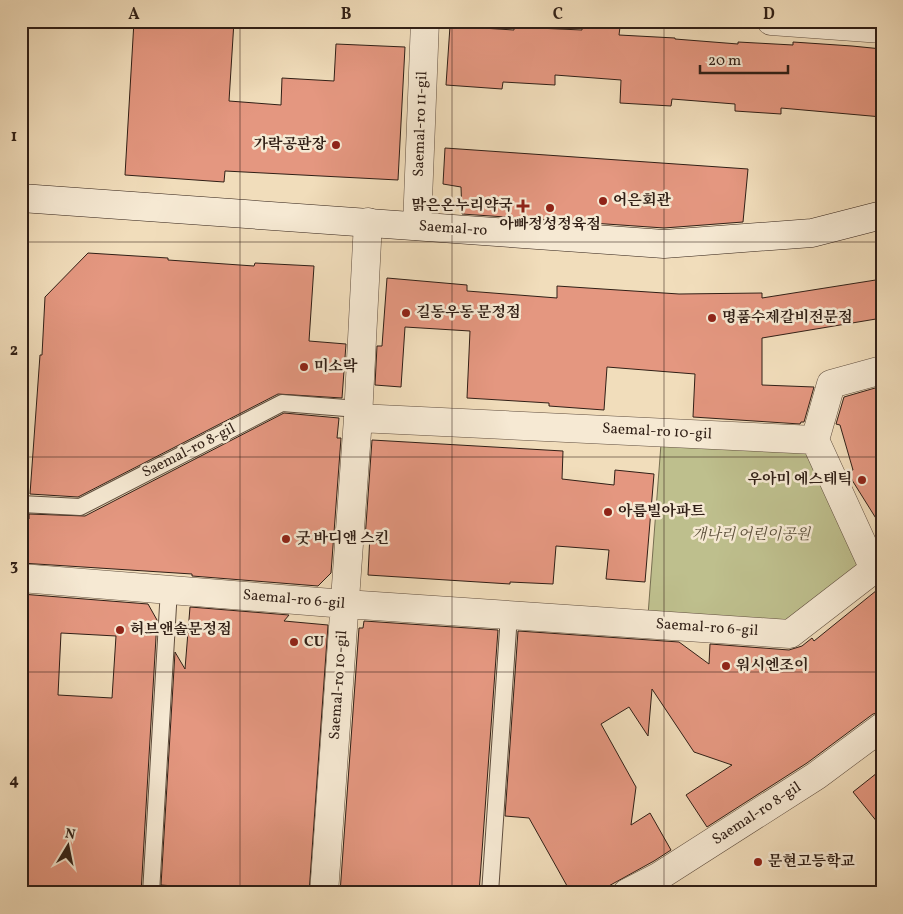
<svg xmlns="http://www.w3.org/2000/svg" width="903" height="914" viewBox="0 0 903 914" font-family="Vollkorn,'Noto Serif KR',serif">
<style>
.green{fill:#bebf8d;stroke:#776f52}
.building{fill:#e49780;stroke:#301f16;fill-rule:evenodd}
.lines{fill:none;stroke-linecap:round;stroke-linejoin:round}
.lane-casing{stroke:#604e3f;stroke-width:18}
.street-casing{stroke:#604e3f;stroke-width:29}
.secondary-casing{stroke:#301f16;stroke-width:29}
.lane{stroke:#f6e9d3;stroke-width:16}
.street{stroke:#f6e9d3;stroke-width:28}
.secondary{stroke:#f6e9d3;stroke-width:28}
.grid{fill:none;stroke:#301f16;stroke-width:1;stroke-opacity:0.55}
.poi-dot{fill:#8f2418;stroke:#f6e9d3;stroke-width:2}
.labels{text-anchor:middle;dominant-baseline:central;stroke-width:5;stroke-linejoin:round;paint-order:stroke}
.street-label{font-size:15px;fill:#301f16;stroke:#f6e9d3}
.poi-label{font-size:15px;font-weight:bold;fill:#301f16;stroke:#f6e9d3;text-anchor:start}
.park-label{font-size:15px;font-style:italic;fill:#5b4f3a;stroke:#f6e9d3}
.neatline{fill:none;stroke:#301f16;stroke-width:2}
.grid-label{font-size:16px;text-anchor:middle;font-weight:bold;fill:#301f16}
</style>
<rect width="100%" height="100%" fill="#f1ddbb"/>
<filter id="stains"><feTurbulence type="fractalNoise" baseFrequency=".004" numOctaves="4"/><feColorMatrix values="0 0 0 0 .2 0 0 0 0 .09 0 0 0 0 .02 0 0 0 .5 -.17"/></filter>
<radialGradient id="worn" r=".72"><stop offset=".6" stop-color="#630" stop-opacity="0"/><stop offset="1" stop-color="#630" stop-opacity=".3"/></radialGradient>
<!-- green -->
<path class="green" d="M661 444 812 452 863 567 790 625 648 615Z"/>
<!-- building -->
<path class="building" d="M134 21H234L229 101 281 105 282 78 334 81 336 44 405 47 398 180 225 171 224 182 125 175Z
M582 24 620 27 619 35 675 38V39L738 44V42L793 45V42L852 46 882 49V117L781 108V114L735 111V104L672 99 671 106 620 103 621 80 555 75V85L503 82 502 89 446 85 450 26 514 30V27L582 30Z
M445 148 748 169 743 222 664 228 462 214 461 187 443 184Z
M88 253 168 258V260L254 266 255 263 314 266 309 341 346 344 342 398 278 394 78 497 30 494 40 355H42L45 297Z
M387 278 467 285V291L557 298V286L679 294 762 293V298L882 279V318L762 338V385L814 387 804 422H801L800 424 693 417 695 374 607 367 604 410 549 406V403L467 398 470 331 405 327 401 387 375 385 377 346H382Z
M882 386V528L847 472 853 470 840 425 836 424 844 397Z
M284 413 339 418 337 438H341L331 573 318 586 192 576V574L21 563 24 519H29V514L85 516Z
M372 440 563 451 562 479 614 485 615 470 654 474 645 582 606 579 609 550 556 546 553 584 510 582V584L368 575 370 534 365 539Z
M882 586V712L873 714 807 763 707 827 686 795 732 765 694 752 652 689 648 736 629 707 601 724 636 787 631 825 650 813 671 850 654 861 596 893H571L529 818 505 816 518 631 679 642 709 664 710 644 789 650 802 646 812 638 814 641Z
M21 594 148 604 157 620 141 893H21ZM61 633 116 636 112 698 58 695Z
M190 607 289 615 284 621 328 625 309 893H239V891L161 885 175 652 185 669Z
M364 621 498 630 479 893H340L359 628H363Z
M882 769V828L853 792Z"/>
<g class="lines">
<!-- lane casing -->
<g class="lane-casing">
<path id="lane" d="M21 504 80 507 282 403 358 409
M151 893 169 589
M490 893 509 615"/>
</g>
<!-- street casing -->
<g class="street-casing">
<path id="street" d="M771 21 882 29
M417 226 425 21
M358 418 815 440 874 569
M815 440 831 384 882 370
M21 578 345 604 790 634 882 563
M324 893 358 418 368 222
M627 893 658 877 816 776 882 727"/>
</g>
<!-- secondary casing -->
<g class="secondary-casing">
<path id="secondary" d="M21 198 664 244 812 233 882 215"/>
</g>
<!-- lane -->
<use href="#lane" class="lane"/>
<!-- street -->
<use href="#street" class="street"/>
<!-- secondary -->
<use href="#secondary" class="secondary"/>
</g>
<!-- grid -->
<path class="grid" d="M240 21V893M452 21V893M664 21V893M21 242H882M21 457H882M21 672H882"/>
<!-- markers -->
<g class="poi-dot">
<circle cx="336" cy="145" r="5"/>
<circle cx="603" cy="201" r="5"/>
<path d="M520.5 198.5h5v5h5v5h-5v5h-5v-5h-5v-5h5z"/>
<circle cx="550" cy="208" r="5"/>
<circle cx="406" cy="313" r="5"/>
<circle cx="712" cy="318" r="5"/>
<circle cx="304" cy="367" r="5"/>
<circle cx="862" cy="480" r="5"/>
<circle cx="608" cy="512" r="5"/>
<circle cx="286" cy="539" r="5"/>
<circle cx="120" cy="630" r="5"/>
<circle cx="294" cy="642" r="5"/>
<circle cx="726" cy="666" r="5"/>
<circle cx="758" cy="862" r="5"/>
</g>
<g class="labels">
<!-- street labels -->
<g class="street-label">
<text transform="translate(421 124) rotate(-88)">Saemal-ro 11-gil</text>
<text transform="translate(453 229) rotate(4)">Saemal-ro</text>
<text transform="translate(657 432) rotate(3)">Saemal-ro 10-gil</text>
<text transform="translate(189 451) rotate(-27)">Saemal-ro 8-gil</text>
<text transform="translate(294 600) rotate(5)">Saemal-ro 6-gil</text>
<text transform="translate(707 628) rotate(4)">Saemal-ro 6-gil</text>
<text transform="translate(339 685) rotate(-86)">Saemal-ro 10-gil</text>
<text transform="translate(757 814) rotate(-33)">Saemal-ro 8-gil</text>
</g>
<!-- poi labels -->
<g class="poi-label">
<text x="326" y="145" text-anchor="end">가락공판장</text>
<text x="613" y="201">어은회관</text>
<text x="513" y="206" text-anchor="end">맑은온누리약국</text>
<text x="550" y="225" text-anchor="middle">아빠정성정육점</text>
<text x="416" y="313">길동우동 문정점</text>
<text x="722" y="318">명품수제갈비전문점</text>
<text x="314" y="367">미소락</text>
<text x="852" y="480" text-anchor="end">우아미 에스테틱</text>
<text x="618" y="512">아름빌아파트</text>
<text x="296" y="539">굿 바디앤 스킨</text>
<text x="130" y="630">허브앤솔문정점</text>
<text x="304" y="642">CU</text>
<text x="736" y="666">워시엔조이</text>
<text x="768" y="862">문현고등학교</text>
</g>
<!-- park labels -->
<g class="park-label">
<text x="751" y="535">개나리 어린이공원</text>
</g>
</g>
<!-- margin -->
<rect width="903" height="914" fill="none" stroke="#f1ddbb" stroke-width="55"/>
<!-- north arrow -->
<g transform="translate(68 846) rotate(10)" stroke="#f6e9d3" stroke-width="4" paint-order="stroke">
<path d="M0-4L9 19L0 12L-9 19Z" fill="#301f16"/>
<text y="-8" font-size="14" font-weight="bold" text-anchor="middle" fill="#301f16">N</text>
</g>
<!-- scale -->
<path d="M700 65v8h88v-8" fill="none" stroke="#301f16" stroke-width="2.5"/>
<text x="708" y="65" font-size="15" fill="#301f16" stroke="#f6e9d3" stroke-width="4" paint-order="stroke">20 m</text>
<rect x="28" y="28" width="848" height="858" class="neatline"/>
<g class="grid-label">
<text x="134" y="19">A</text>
<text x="346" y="19">B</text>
<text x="558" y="19">C</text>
<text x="769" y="19">D</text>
<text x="14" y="141">1</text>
<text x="14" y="355">2</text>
<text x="14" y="570">3</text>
<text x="14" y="785">4</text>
</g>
<rect width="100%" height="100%" filter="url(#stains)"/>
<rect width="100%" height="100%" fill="url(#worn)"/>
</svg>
